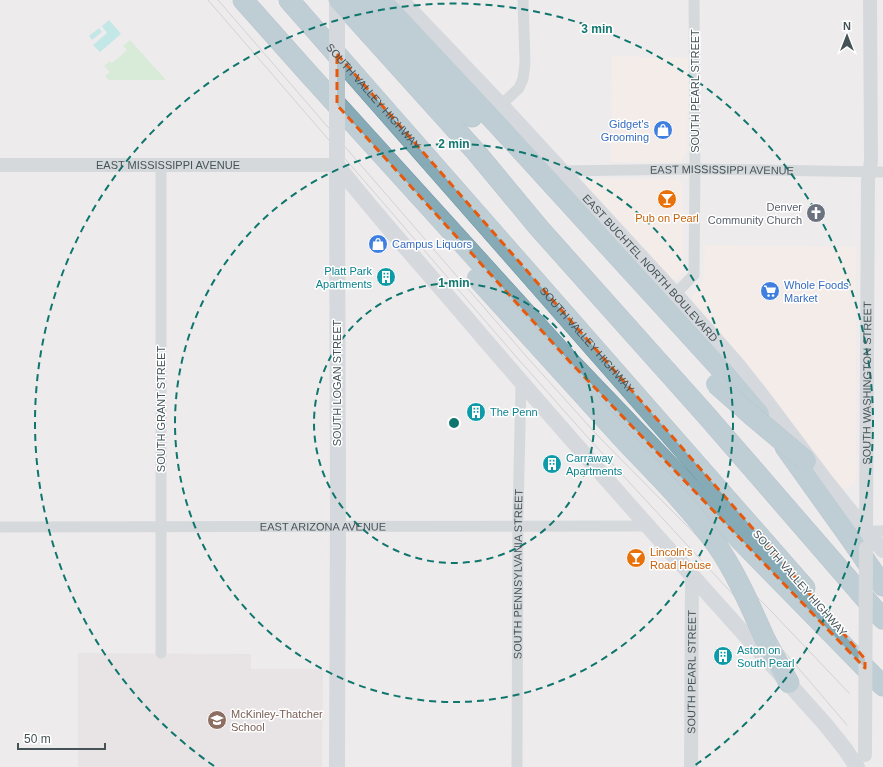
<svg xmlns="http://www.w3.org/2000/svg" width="883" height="767" viewBox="0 0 883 767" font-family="Arial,sans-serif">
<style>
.commercial{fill:#f9eee4}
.education{fill:#dfdcdd}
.green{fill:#bceac1}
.water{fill:#8ce3de}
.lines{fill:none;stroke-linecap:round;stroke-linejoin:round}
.motorway-casing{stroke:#7296a3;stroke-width:21}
.minor{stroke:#b8c4c7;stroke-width:11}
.tertiary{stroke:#b8c4c7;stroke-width:14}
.secondary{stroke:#b5c4c9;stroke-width:16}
.motorway{stroke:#86abb7;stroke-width:20}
.tram{stroke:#aeb3b5;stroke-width:1}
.motorway-bridge-casing{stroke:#7296a3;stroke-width:21;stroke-linecap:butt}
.tertiary-bridge{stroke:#b8c4c7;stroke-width:14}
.secondary-bridge{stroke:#b5c4c9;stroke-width:16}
.motorway-bridge{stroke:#86abb7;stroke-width:20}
.marked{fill:none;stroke:#e8590c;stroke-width:3;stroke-dasharray:8 5;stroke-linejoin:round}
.ring{fill:none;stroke:#0f766e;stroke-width:2;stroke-dasharray:7 5}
.labels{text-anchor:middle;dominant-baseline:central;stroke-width:3;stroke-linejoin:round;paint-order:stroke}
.street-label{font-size:11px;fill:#455357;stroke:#fff}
.shop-label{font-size:11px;fill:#366cbe;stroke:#fff;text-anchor:start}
.worship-label{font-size:11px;fill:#5b616d;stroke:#fff;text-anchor:end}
.food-label{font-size:11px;fill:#c56008;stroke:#fff}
.culture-label{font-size:11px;fill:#0d838f;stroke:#fff;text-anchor:start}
.education-label{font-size:11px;fill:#785e54;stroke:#fff;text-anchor:start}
.centre{fill:#0f766e;stroke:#fff;stroke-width:2}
.ring-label{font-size:12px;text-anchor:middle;font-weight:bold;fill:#0f766e;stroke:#fff;stroke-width:3;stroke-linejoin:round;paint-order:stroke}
</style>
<rect width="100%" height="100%" fill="#eeebec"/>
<!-- commercial -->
<path class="commercial" d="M612 56 688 58 687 152 683 159 681 162H611Z
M593 179H675L681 181 683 184V272L680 277 676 280 668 278 586 187V183L589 180Z
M705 245 856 247V465L857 473 855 481 850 487 844 489 840 488 693 304 692 297 697 289 702 282 704 272Z"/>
<!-- education -->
<path class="education" d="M78 653 251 654V669H323L322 767H78Z"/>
<!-- green -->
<path class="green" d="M130 40 166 80H109L105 76 110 72 104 66 110 61 112 63 127 50 123 46Z"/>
<!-- water -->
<path class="water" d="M109 20 121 34 100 52 93 45 107 33 102 26Z
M99 28 102 32 92 40 89 36Z"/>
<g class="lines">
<!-- motorway casing -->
<g class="motorway-casing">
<g id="motorway">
<path d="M243 0 307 72 571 363 742 542 883 686"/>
<path id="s8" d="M289 0 805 588"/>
<path d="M339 0 476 152 539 228 706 415 883 619"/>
<path d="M359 0 386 30 472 117"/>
<path d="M381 0 498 125 726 375 759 414"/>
<path d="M785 447 850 538 883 586"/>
<path d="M766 641 789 683"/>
</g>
</g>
<!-- minor -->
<g class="minor">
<path d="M501 105 519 88 523 79 525 63 523 0"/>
<path d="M161 165V653"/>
<path id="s1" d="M561 171 695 169 883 172"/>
<path d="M675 294 694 275 695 169 694 0"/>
<path id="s2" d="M0 527 647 526"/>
<path d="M866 531H883"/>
<path id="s3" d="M517 767 518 516 521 382"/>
</g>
<!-- tertiary -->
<g class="tertiary">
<path id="s4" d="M0 165H337"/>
<path id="s5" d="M866 538 868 180 871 161 870 0"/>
<path id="s6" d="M691 767 692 576"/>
</g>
<!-- secondary -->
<g class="secondary">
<path id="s7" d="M401 0 501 105 675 294 735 362 759 392 825 480 866 531 883 550"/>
<path d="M337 27V0"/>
<path d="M337 165C375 214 417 260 457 307 577 448 701 586 825 724L845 749 857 767"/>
<path d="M337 767 338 512 337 163"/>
</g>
<!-- motorway -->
<use href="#motorway" class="motorway"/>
<!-- tram -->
<path class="tram" d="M208 0 519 360 591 441 764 628 847 725
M218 0 526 356 597 435 771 611 849 693"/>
<!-- motorway-bridge casing -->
<g class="motorway-bridge-casing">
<path id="motorway-bridge" d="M477 278C526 332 575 386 624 440 656 474 689 506 716 544 737 574 751 608 766 641
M716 384 750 414 806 461"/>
</g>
<!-- tertiary-bridge -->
<path class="tertiary-bridge" d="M865 755 866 548"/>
<!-- secondary-bridge -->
<path class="secondary-bridge" d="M337 157V27"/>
<!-- motorway-bridge -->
<use href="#motorway-bridge" class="motorway-bridge"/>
</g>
<!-- marked area -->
<path d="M0 0H883V767H0ZM337 54 804 587 865 659V668L571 363 337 105Z" fill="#eeebec" fill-opacity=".55" fill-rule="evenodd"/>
<path class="marked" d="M337 54 804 587 865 659V668L571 363 337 105Z"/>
<!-- distance rings -->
<g class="ring">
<circle cx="454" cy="423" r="140"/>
<circle cx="454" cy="423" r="279"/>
<path d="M214 766A419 419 0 1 1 694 766"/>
</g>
<!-- icons -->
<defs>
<g id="shop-disc" transform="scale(1)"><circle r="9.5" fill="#3f7fe0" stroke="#fff"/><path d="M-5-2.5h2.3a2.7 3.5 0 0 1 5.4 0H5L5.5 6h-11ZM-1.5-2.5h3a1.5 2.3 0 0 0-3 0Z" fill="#fff"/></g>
<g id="bar-disc" transform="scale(1)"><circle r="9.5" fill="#e8710a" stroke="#fff"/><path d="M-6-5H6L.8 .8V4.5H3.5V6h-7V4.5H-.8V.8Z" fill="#fff"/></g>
<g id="church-disc" transform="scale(1)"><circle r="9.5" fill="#6b7280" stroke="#fff"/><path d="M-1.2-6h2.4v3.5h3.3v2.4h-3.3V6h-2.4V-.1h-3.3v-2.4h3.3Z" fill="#fff"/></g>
<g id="building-disc" transform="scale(1)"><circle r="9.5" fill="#0f9aa8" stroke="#fff"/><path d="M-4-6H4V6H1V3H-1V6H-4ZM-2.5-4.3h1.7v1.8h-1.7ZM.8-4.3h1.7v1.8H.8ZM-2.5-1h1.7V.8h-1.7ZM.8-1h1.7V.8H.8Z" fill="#fff"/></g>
<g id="supermarket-disc" transform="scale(1)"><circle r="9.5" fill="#3f7fe0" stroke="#fff"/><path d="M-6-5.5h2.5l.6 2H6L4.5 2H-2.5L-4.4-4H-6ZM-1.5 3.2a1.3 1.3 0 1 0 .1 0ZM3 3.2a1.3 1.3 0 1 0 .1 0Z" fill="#fff"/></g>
<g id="school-disc" transform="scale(1)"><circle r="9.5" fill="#8d6e63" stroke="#fff"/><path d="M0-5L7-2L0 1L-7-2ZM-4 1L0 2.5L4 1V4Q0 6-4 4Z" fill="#fff"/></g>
</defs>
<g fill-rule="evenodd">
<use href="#shop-disc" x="663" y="130"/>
<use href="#bar-disc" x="667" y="199"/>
<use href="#church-disc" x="816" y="213"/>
<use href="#shop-disc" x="378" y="244"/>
<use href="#building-disc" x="386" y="277"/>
<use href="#supermarket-disc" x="770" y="291"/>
<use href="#building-disc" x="476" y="412"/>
<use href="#building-disc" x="552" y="464"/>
<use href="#bar-disc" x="636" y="558"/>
<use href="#building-disc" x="723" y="656"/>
<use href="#school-disc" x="217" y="720"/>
</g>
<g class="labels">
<!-- street labels -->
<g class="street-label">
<text transform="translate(695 91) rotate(-90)">SOUTH PEARL STREET</text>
<text stroke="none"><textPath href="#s8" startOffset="128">SOUTH VALLEY HIGHWAY</textPath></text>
<text stroke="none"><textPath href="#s4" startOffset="168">EAST MISSISSIPPI AVENUE</textPath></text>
<text stroke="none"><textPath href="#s1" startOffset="161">EAST MISSISSIPPI AVENUE</textPath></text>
<text stroke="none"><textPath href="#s7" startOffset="366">EAST BUCHTEL NORTH BOULEVARD</textPath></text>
<text stroke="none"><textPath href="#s8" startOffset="452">SOUTH VALLEY HIGHWAY</textPath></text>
<text transform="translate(337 383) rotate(-90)">SOUTH LOGAN STREET</text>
<text stroke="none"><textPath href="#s5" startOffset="155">SOUTH WASHINGTON STREET</textPath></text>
<text transform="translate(161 409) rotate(-90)">SOUTH GRANT STREET</text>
<text stroke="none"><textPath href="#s2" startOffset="323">EAST ARIZONA AVENUE</textPath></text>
<text stroke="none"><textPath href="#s3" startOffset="193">SOUTH PENNSYLVANIA STREET</textPath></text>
<text transform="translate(800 583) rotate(49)">SOUTH VALLEY HIGHWAY</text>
<text stroke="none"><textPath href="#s6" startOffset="95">SOUTH PEARL STREET</textPath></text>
</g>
<!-- shop labels -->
<g class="shop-label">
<text x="649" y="124" text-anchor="end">Gidget's<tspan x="649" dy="13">Grooming</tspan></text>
<text x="392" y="244">Campus Liquors</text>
<text x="784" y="285">Whole Foods<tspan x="784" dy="13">Market</tspan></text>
</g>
<!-- worship labels -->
<g class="worship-label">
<text x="802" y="207">Denver<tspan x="802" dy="13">Community Church</tspan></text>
</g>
<!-- food labels -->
<g class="food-label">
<text x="667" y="218">Pub on Pearl</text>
<text x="650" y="552" text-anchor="start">Lincoln's<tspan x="650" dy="13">Road House</tspan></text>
</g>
<!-- culture labels -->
<g class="culture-label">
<text x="372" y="271" text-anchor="end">Platt Park<tspan x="372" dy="13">Apartments</tspan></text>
<text x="490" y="412">The Penn</text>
<text x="566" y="458">Carraway<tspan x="566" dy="13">Apartments</tspan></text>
<text x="737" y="650">Aston on<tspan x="737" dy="13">South Pearl</tspan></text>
</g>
<!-- education labels -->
<g class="education-label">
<text x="231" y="714">McKinley-Thatcher<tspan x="231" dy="13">School</tspan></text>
</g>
</g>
<circle cx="454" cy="423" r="6" class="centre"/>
<g class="ring-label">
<text x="597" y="33">3 min</text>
<text x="454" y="148">2 min</text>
<text x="454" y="287">1 min</text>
</g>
<!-- north arrow -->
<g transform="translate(847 36)" stroke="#ffffff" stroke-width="3" paint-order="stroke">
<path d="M0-3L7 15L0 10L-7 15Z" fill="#455357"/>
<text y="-6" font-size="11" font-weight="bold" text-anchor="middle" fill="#455357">N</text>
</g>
<!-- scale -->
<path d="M18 743v6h87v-6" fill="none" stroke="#455357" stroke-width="2"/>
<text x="24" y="743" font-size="12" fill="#455357" stroke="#ffffff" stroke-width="3" paint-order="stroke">50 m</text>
</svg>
